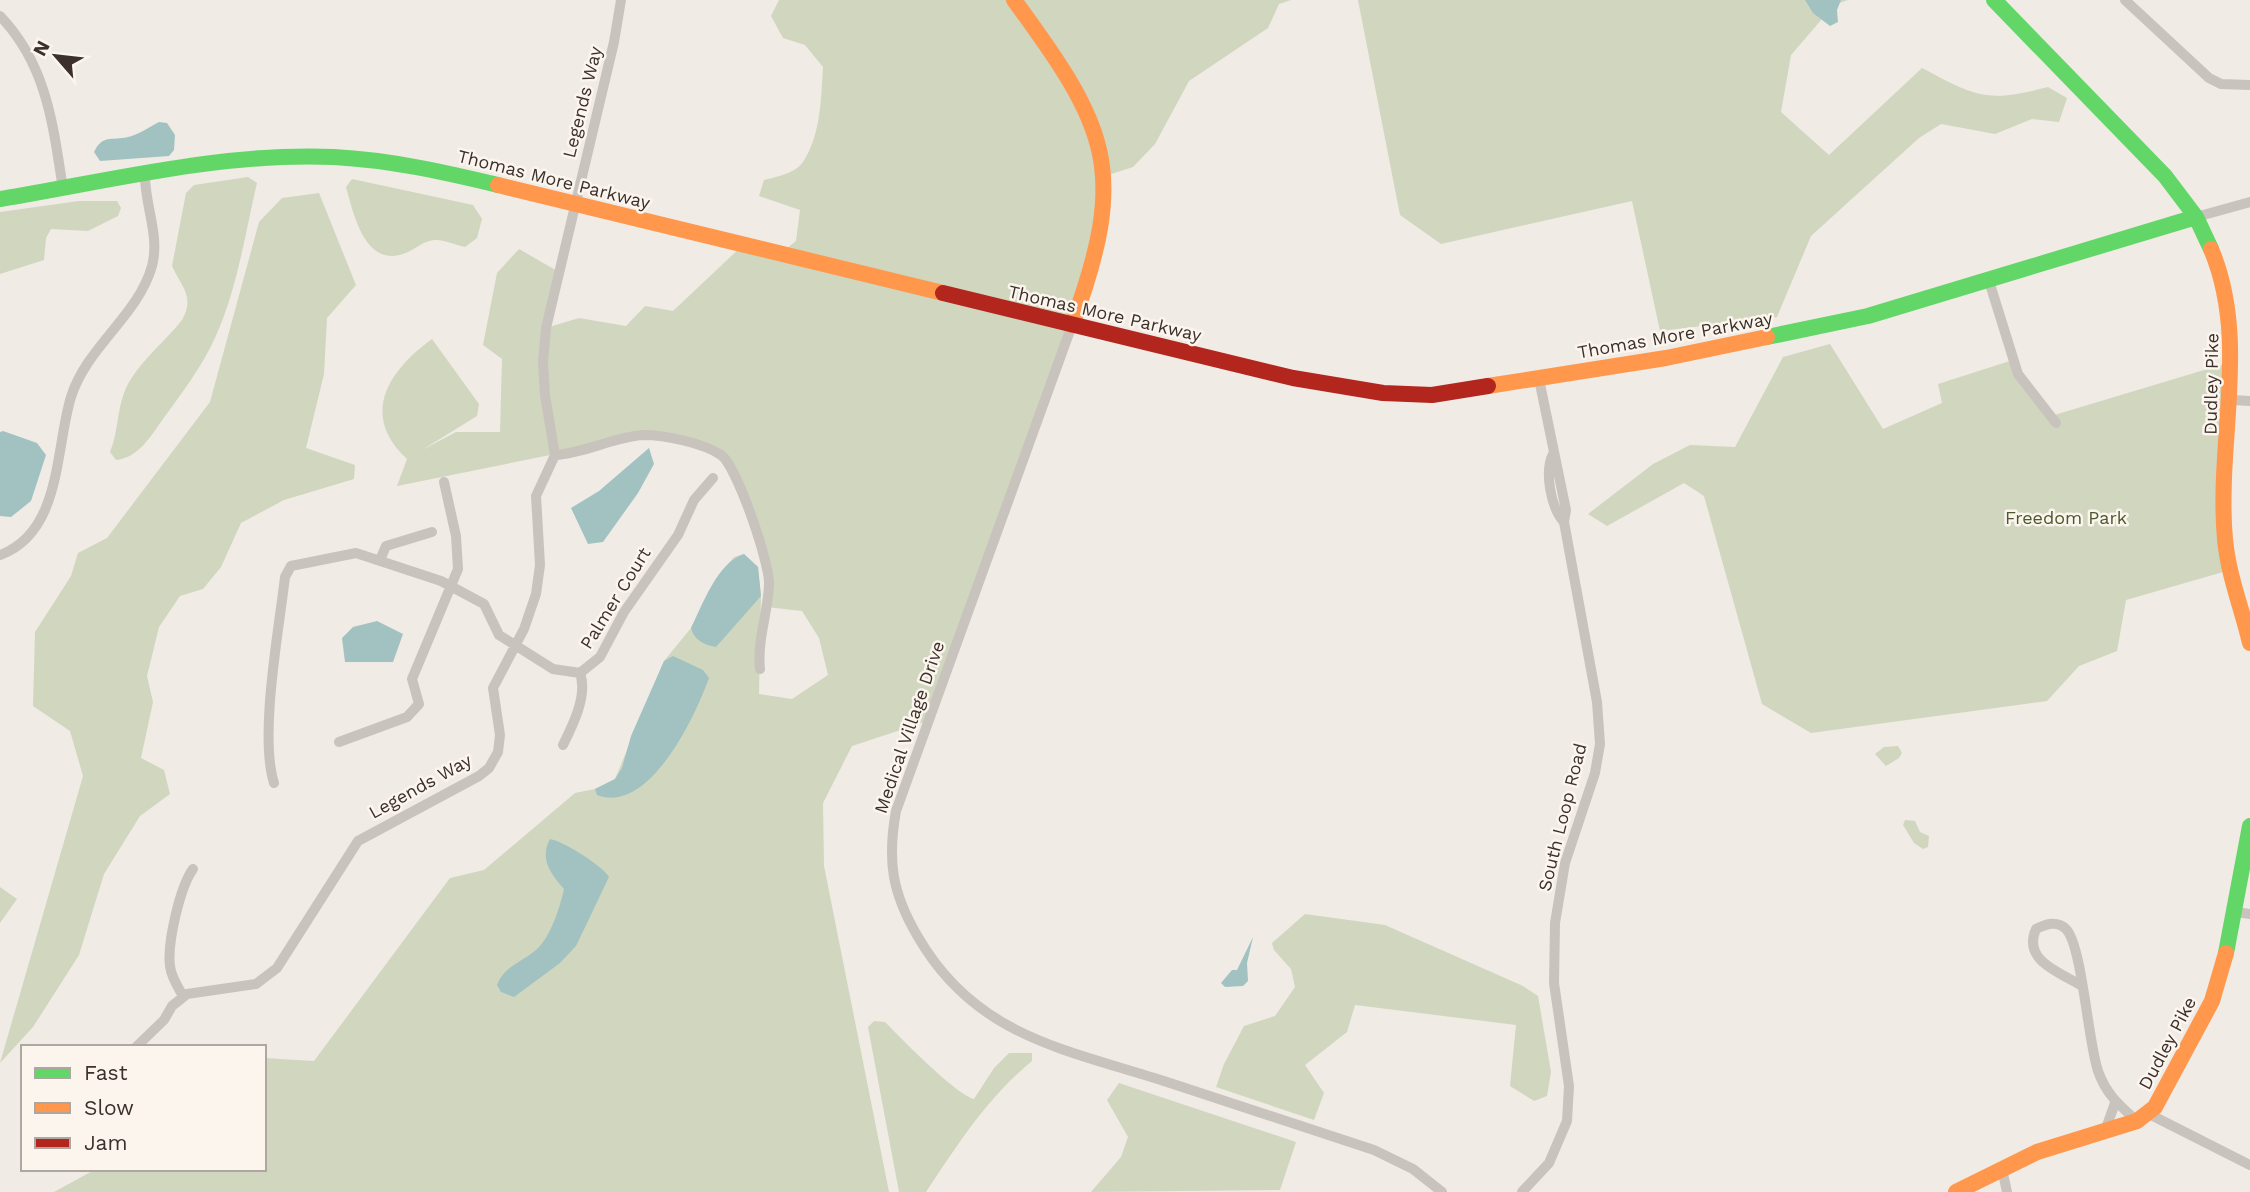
<svg xmlns="http://www.w3.org/2000/svg" width="2250" height="1192" viewBox="0 0 2250 1192" font-family="'Work Sans',sans-serif">
<style>
.green{fill:#d1d6bf}
.water{fill:#a1c2c1}
.lines{fill:none;stroke-linecap:round;stroke-linejoin:round}
.street{stroke:#c9c3be;stroke-width:10}
.fast{stroke:#63d668;stroke-width:16}
.slow{stroke:#ff974d;stroke-width:16}
.jam{stroke:#b3261e;stroke-width:16}
.labels{text-anchor:middle;dominant-baseline:central;stroke-width:5;stroke-linejoin:round;paint-order:stroke}
.street-label{font-size:18px;fill:#3b302b;stroke:#fbf5ee}
.park-label{font-size:18px;fill:#4a5a2e;stroke:#fbf5ee}
</style>
<rect width="100%" height="100%" fill="#f0ebe5"/>
<!-- green -->
<path class="green" d="M779 0H1291L1279 4 1268 28 1189 81 1155 144 1133 167 1105 176 1104 225 928 721 852 746 823 803 824 866 889 1192H54L96 1169H264V1058L314 1061 450 878 484 870 575 793 595 789 615 779 664 661 691 628 723 570 734 557 744 554 758 567 761 596 759 694 792 699 828 675 819 638 802 611 766 607 769 568 721 454 649 435 397 486 407 459C359 415 389 370 432 339L479 404 477 416 422 450 456 432H500L502 359 483 345 497 273 519 249 559 272 546 328 579 318 626 326 645 306 673 311 744 244 781 253 796 241 800 210 759 196 764 180C776 177 796 173 803 162 821 135 821 98 823 67L805 45 783 38 771 16Z
M1358 0H1848L1834 5 1791 55 1781 112 1829 155 1922 68C1977 97 1986 103 2048 87L2067 98 2059 122 2032 119 1995 134 1941 124 1919 138 1811 236 1777 317 1660 331 1632 201 1441 244 1400 215Z
M248 177 257 183C245 234 237 290 215 338 201 368 182 393 163 419 151 436 138 458 116 460L110 452C118 433 117 412 124 393 134 366 164 343 182 320 195 296 182 288 172 266L186 193 194 185Z
M352 179 473 205 482 219 477 238 465 247C457 245 447 241 438 240 426 239 418 247 408 252 366 271 354 216 346 187Z
M319 193 356 285 327 318 324 374 306 448 355 465 354 479 284 500 241 523 221 567 203 589 180 596 159 627 147 676 153 702 141 758 164 770 170 794 140 816 104 874 79 955 33 1027 0 1063 83 776 70 731 33 706 35 632 71 576 78 553 107 538 210 402 259 222 282 198Z
M79 201H117L121 208 118 216 88 231 51 229 46 238 44 260 0 274V212Z
M1830 344 1883 429 1942 403 1938 384 2013 360 2051 416 2234 361 2230 570 2126 600 2117 651 2079 666 2047 701 1811 733 1762 704 1704 496 1684 483 1607 526 1588 514 1653 464 1690 445 1735 447 1783 357Z
M1898 746 1902 753 1899 758 1886 766 1875 754 1884 747Z
M1905 820 1915 821 1920 832 1929 836 1928 847 1923 849 1914 843 1903 825Z
M0 887 17 899 0 923Z
M1305 914 1385 925 1523 986 1538 996 1551 1072 1547 1096 1534 1101 1510 1086 1516 1025 1355 1005 1347 1032 1305 1065 1324 1093 1314 1120 1216 1087 1224 1064 1244 1026 1275 1016 1295 987 1291 969 1274 950 1272 943Z
M874 1021 885 1022C902 1039 955 1094 974 1099L994 1068 1009 1053H1032V1061C987 1098 958 1144 926 1192H899L868 1027Z
M1119 1083 1296 1142 1280 1190 1091 1192 1121 1157 1128 1137 1107 1100Z"/>
<!-- water -->
<path class="water" d="M1805 0H1841L1837 10 1838 22 1830 26 1813 13Z
M159 122 167 123 175 135 174 150 169 156 100 161 94 152C103 134 111 141 128 137 138 135 149 127 159 122Z
M3 431 37 443 46 455 31 501 11 517 0 516V432Z
M649 448 654 464 638 493 603 542 588 544 571 508 599 491Z
M744 554 758 567 761 596 716 647C704 645 694 640 691 628 703 604 717 563 744 554Z
M377 621 403 634 393 662H345L342 638 353 627Z
M673 656 703 670 709 678C695 717 649 815 597 795L595 789 615 779 622 768 631 736 664 661Z
M550 839C563 841 603 866 609 877L576 946 560 963 514 997 501 992 497 985C505 965 523 962 537 949 551 936 560 907 564 889 551 874 539 859 550 839Z
M1253 937 1247 963 1248 981 1243 986 1225 987 1221 983 1232 970H1237Z"/>
<g class="lines">
<!-- street -->
<path class="street" d="M2125 0 2209 78 2221 84 2250 85
M0 16C47 65 53 125 63 189
M2196 217 2250 202
M1989 281 2018 374 2056 423
M1072 325 896 811C887 861 892 893 918 937 976 1037 1065 1049 1167 1082 1236 1105 1305 1128 1374 1150L1413 1169 1442 1192
M2232 400 2250 401
M1553 454C1544 472 1551 508 1564 522
M555 455C586 453 613 437 643 435 665 435 703 443 721 455 737 466 770 564 769 584 768 613 757 640 760 669
M0 555C62 532 55 449 71 397 87 346 138 316 152 266 160 236 145 206 145 176
M380 560 386 546 432 532
M339 742 407 717 419 704 412 679 458 569 456 536 444 482
M563 745C573 725 588 695 580 673
M274 783C259 736 279 629 285 577L291 566 356 553 441 581 484 604 499 635 553 669 580 673 600 657 624 612 678 535 694 500 713 478
M2236 912 2250 914
M2082 986C2060 972 2022 961 2036 929 2046 924 2057 920 2066 929 2082 945 2088 1042 2098 1071 2106 1094 2119 1105 2137 1121
M183 996C178 987 171 977 170 966 167 943 180 887 193 869
M136 1047 164 1020 172 1006 187 994 256 984 277 968 358 841 479 776 489 768 498 752 500 735 493 688 524 629 536 594 540 565 536 496 555 455 545 395 543 362 546 328 614 42 621 0
M2149 1114 2250 1165
M2105 1131 2115 1103
M2002 1169 2007 1192
M1522 1192 1549 1163 1567 1121 1569 1086 1554 983 1555 923 1565 863 1595 773 1600 744 1597 702 1564 522 1566 510 1539 379"/>
<!-- fast -->
<path class="fast" d="M1994 0 2165 176 2196 217 2211 249
M0 199C110 181 222 152 334 157 390 160 444 172 498 185
M1767 337 1868 316 2196 217
M2226 953 2250 826"/>
<!-- slow -->
<path class="slow" d="M1014 0C1108 128 1129 170 1072 325
M498 185 943 293
M2211 249C2250 341 2216 443 2225 539 2228 574 2242 609 2250 643
M1488 386 1666 358 1767 337
M1956 1192 2037 1152 2137 1121 2155 1107 2212 1001 2226 953"/>
<!-- jam -->
<path class="jam" d="M943 293 1293 378 1383 393 1432 395 1488 386"/>
</g>
<g class="labels">
<!-- street labels -->
<g class="street-label">
<text transform="translate(582 102) rotate(-76)">Legends Way</text>
<text transform="translate(554 179) rotate(14)">Thomas More Parkway</text>
<text transform="translate(1105 313) rotate(13)">Thomas More Parkway</text>
<text transform="translate(1675 335) rotate(-10)">Thomas More Parkway</text>
<text transform="translate(2211 384) rotate(-89)">Dudley Pike</text>
<text transform="translate(615 598) rotate(-58)">Palmer Court</text>
<text transform="translate(909 727) rotate(-71)">Medical Village Drive</text>
<text transform="translate(420 786) rotate(-29)">Legends Way</text>
<text transform="translate(1562 817) rotate(-76)">South Loop Road</text>
<text transform="translate(2167 1043) rotate(-62)">Dudley Pike</text>
</g>
<!-- park labels -->
<g class="park-label">
<text x="2066" y="517">Freedom Park</text>
</g>
</g>
<!-- legend -->
<rect x="21" y="1045" width="245" height="126" fill="#fbf5ee" stroke="#aea6a0" stroke-width="2"/>
<rect x="35" y="1068" width="35" height="10" fill="#63d668" stroke="#aea6a0" stroke-width="2"/>
<text x="84" y="1080" font-size="21" fill="#3b302b">Fast</text>
<rect x="35" y="1103" width="35" height="10" fill="#ff974d" stroke="#aea6a0" stroke-width="2"/>
<text x="84" y="1115" font-size="21" fill="#3b302b">Slow</text>
<rect x="35" y="1138" width="35" height="10" fill="#b3261e" stroke="#aea6a0" stroke-width="2"/>
<text x="84" y="1150" font-size="21" fill="#3b302b">Jam</text>
<!-- north arrow -->
<g transform="translate(56 56) rotate(298)" stroke="#fbf5ee" stroke-width="5" paint-order="stroke">
<path d="M0-5L12 26L0 18L-12 26Z" fill="#3b302b"/>
<text y="-10" font-size="19" font-weight="bold" text-anchor="middle" fill="#3b302b">N</text>
</g>
</svg>
